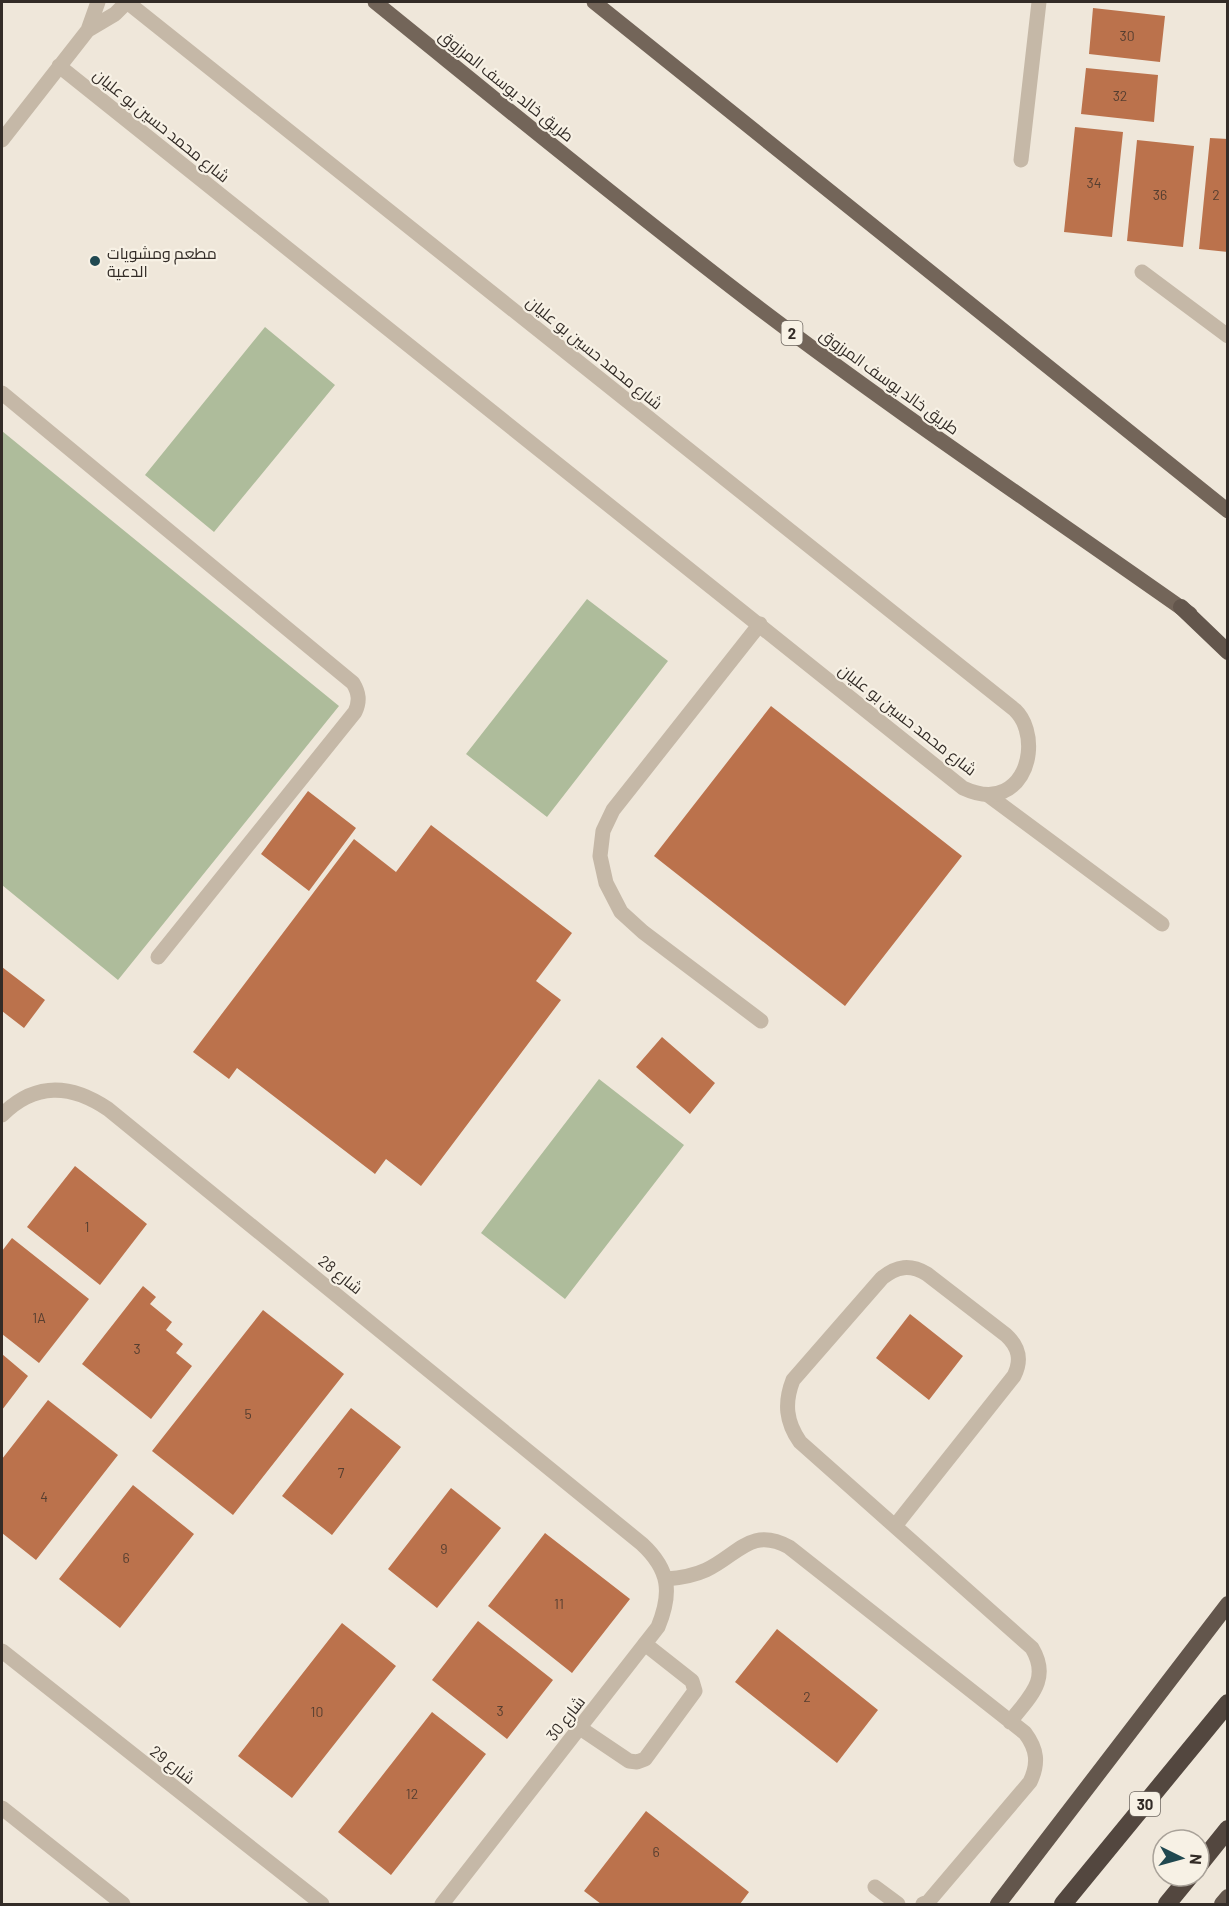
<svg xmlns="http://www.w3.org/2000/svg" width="1229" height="1906" viewBox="0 0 1229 1906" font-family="Barlow,Cairo,sans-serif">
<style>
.garden{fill:#aebc9b}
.building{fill:#bb724c}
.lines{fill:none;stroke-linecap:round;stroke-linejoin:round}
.service{stroke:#c5b8a7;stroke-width:15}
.minor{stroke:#c5b8a7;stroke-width:15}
.primary{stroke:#736559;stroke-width:15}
.trunk{stroke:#63564c;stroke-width:16}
.motorway{stroke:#53473f;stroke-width:18}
.poi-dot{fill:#204850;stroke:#f7f1e5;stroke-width:2}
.labels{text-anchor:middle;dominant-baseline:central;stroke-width:4.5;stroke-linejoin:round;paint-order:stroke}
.number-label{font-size:14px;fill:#553e30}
.shield{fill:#f7f1e5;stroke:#6e6760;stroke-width:1.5}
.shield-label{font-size:15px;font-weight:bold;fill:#332c27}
.street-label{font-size:16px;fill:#332c27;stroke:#f7f1e5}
.poi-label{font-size:16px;fill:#332c27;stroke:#f7f1e5;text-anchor:start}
</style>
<rect width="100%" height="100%" fill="#efe7da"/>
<!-- garden -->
<path class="garden" d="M265 327 335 385 214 532 145 475Z
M2 431 339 706 118 980 2 885Z
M587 599 668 661 547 817 466 754Z
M599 1079 684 1145 565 1299 481 1233Z"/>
<!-- building -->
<path class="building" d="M1093 8 1165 16 1160 62 1089 54Z
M1086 68 1158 75 1154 122 1081 114Z
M1075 127 1123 132 1112 237 1064 232Z
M1210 138 1228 139V252L1199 249Z
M1137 140 1194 146 1183 247 1127 241Z
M771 706 962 856 845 1006 654 856Z
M308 791 356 828 309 891 261 854Z
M431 825 572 933 536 981 561 1000 421 1186 386 1159 375 1174 237 1068 229 1079 193 1052 354 839 396 872Z
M2 967 45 1000 24 1028 2 1011Z
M662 1037 715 1083 690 1114 636 1067Z
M75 1166 147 1224 100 1285 27 1227Z
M12 1238 89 1299 39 1363 2 1334V1251Z
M143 1286 156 1297 150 1304 172 1322 166 1330 183 1344 176 1353 192 1366 151 1419 82 1364Z
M263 1310 344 1374 233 1515 152 1451Z
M910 1314 963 1356 929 1400 876 1358Z
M2 1354 28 1376 2 1410Z
M48 1400 118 1455 36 1560 2 1533V1459Z
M351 1408 401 1447 332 1535 282 1496Z
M133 1485 194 1534 120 1628 59 1579Z
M451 1488 501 1528 437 1608 388 1569Z
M545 1533 630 1599 572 1673 488 1606Z
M478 1621 553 1680 507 1739 432 1680Z
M342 1623 396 1666 292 1798 238 1756Z
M777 1629 878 1710 837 1763 735 1682Z
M432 1712 486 1754 391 1875 338 1832Z
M646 1811 749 1892 740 1904H601L584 1891Z"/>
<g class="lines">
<!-- service -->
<path class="service" d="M1142 272 1228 336
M2 393 353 683C359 693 360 701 355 712L158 957
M760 624 613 810 603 831 600 856 606 883 621 912 643 932 761 1021
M988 795 1162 924
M895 1526 1014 1376C1022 1360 1019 1347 1006 1335L927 1274C910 1264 897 1266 882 1278L793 1380C784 1403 786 1422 800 1442L1032 1648C1051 1680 1029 1697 1010 1722
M666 1579C680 1578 693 1576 706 1570 738 1555 751 1526 789 1547L1025 1733C1037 1749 1039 1763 1030 1782L928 1902 923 1904
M580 1728 629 1761 637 1762 645 1759 695 1691 692 1681 645 1644
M875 1887 898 1904"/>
<!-- minor -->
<path class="minor" d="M88 30 115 14 127 2
M59 66 963 788C976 794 990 798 1004 791 1033 778 1036 730 1015 710L127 2
M2 140 88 30 98 2
M1021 160 1039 2
M2 1115C35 1082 71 1084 108 1109L642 1544C670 1570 672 1593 658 1627L442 1904
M2 1651 322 1904
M2 1808 123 1904"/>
<!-- primary -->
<path class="primary" d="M375 2C500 103 624 205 751 302 894 411 1044 511 1190 614
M594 2 1228 511"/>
<!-- trunk -->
<path class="trunk" d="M1181 607 1228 652
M998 1904 1228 1604
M1222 1904 1228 1897"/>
<!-- motorway -->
<path class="motorway" d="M1199 1865 1228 1829
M1063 1904 1228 1703
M1167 1904 1190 1876"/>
</g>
<!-- markers -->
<circle class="poi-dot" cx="95" cy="261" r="6"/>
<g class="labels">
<!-- number labels -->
<g class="number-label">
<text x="1127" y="35">30</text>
<text x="1120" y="95">32</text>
<text x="1094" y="182">34</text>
<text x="1160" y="194">36</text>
<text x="1216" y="194">2</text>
<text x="87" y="1226">1</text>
<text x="39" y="1317">1A</text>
<text x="137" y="1348">3</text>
<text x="248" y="1413">5</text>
<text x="341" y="1472">7</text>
<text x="44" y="1496">4</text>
<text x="444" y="1548">9</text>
<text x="126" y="1557">6</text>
<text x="559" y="1603">11</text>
<text x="807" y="1696">2</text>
<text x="500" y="1710">3</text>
<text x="317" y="1711">10</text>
<text x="412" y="1793">12</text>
<text x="656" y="1851">6</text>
</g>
<!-- shield labels -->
<g class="shield">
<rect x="781.5" y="321" width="21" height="24" rx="4.5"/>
<rect x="1130" y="1792" width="30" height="24" rx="4.5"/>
</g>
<g class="shield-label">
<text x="792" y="333">2</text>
<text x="1145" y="1804">30</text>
</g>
<!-- street labels -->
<g class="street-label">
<text transform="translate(507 85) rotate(39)">طريق خالد يوسف المرزوق</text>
<text transform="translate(162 125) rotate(39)">شارع محمد حسين بو عليان</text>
<text transform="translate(595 352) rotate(39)">شارع محمد حسين بو عليان</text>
<text transform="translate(890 381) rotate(36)">طريق خالد يوسف المرزوق</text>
<text transform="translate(908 719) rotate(38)">شارع محمد حسين بو عليان</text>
<text transform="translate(341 1274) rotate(39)">شارع 28</text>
<text transform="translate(565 1718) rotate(-52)">شارع 30</text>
<text transform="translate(173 1764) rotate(38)">شارع 29</text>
</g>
<!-- poi labels -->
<g class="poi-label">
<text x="107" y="252">مطعم ومشويات<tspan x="107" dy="18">الدعية</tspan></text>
</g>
</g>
<!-- border -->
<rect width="1229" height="1906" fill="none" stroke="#332c27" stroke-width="6"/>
<!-- north arrow -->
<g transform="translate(1181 1858) rotate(95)"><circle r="28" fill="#f7f1e5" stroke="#a9a299" stroke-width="1.5"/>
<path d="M0-4.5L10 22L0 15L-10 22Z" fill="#204850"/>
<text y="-9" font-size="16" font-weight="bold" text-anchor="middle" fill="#332c27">N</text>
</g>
</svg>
